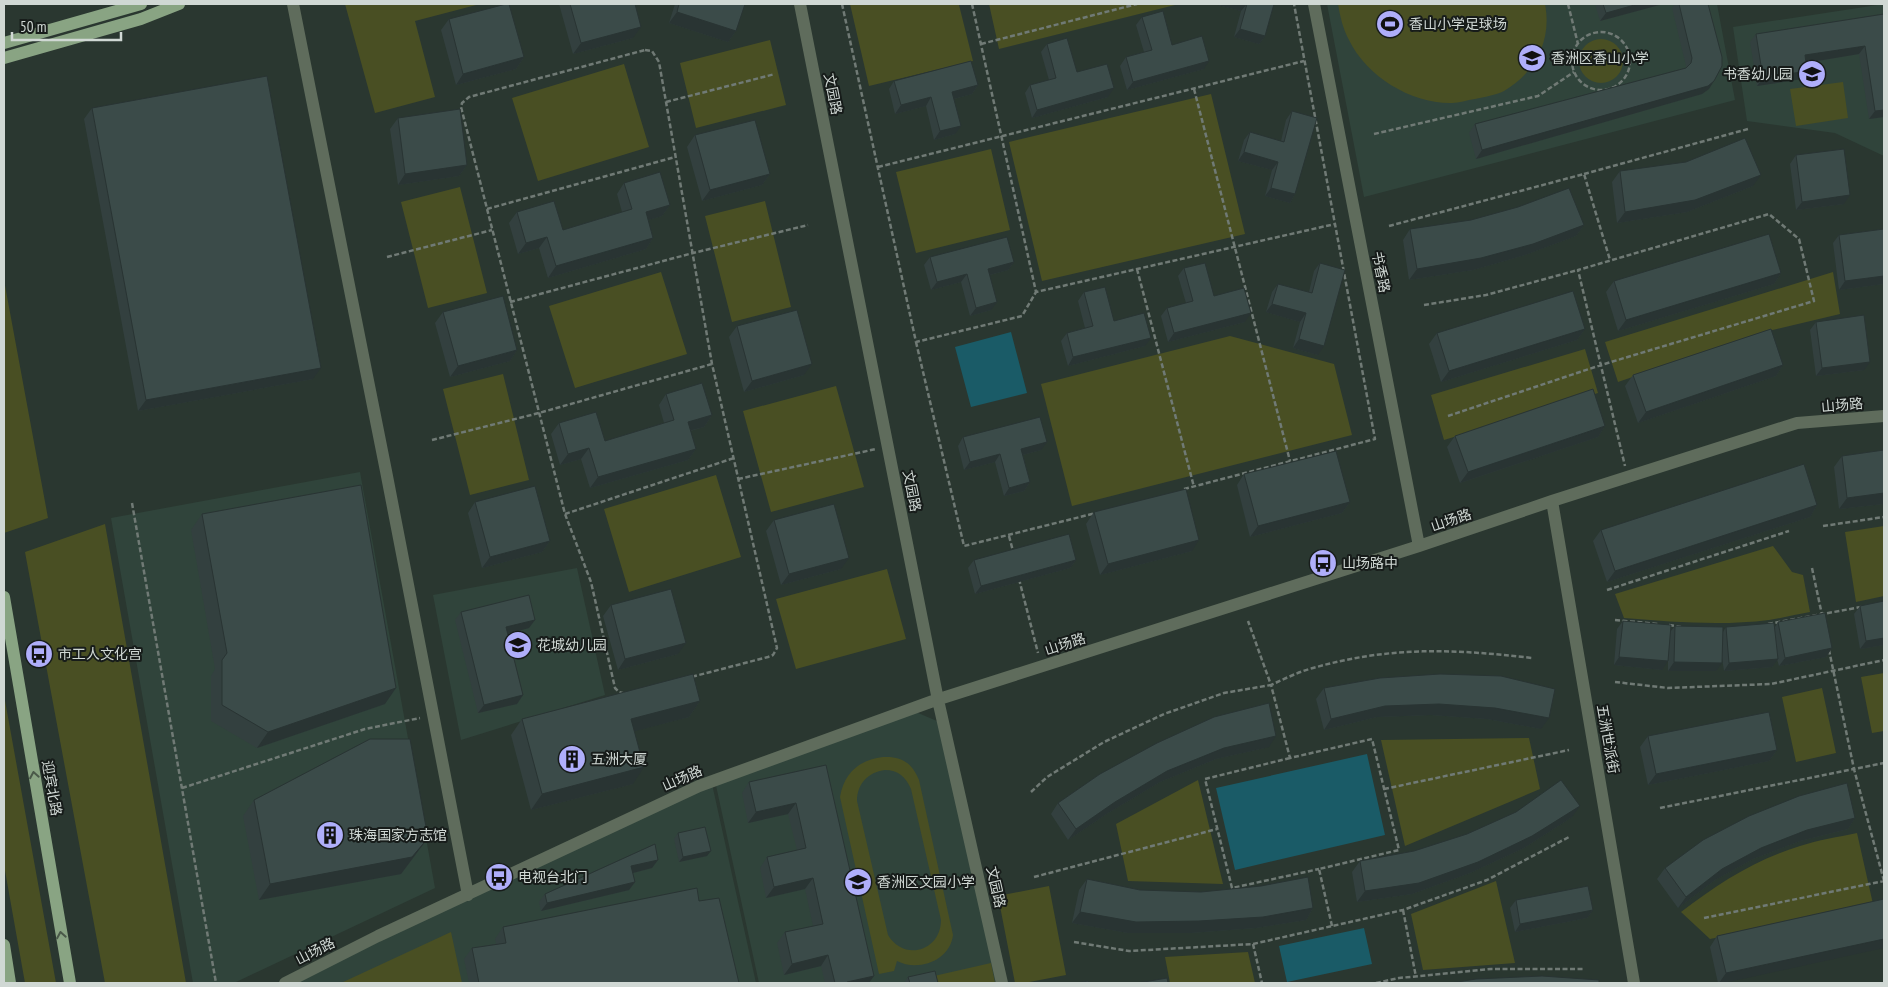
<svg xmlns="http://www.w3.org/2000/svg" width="1888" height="987" viewBox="0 0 1888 987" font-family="'PT Sans Narrow','Noto Sans SC',sans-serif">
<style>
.built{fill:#30443b}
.green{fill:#494f23;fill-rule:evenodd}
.water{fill:#1a5b67}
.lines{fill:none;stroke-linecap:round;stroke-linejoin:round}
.path{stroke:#707a75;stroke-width:2.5;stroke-dasharray:5 2.5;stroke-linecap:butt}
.minor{stroke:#5f6c5c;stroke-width:12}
.major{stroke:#89a483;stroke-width:12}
.wall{fill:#33403f}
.shaded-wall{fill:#293433}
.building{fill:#3b4b49;stroke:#293433}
.oneway{stroke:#4a5949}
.labels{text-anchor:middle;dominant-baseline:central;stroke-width:4;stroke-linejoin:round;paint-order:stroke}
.poi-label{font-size:14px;fill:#d0d8d4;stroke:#171c1a;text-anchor:start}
.street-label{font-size:14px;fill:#d0d8d4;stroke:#171c1a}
</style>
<rect width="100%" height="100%" fill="#2a3730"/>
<!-- built -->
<path class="built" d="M1327 4H1717L1735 100 1364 197Z
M1884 4V156L1835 133 1747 121 1733 27Z
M360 472 435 888 234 983H193L111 518Z
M577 568 605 695 461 740 433 595Z
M911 710 944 724 1002 983H759L715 781Z
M712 784 756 983H291Z"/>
<!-- green -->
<path class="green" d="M345 4H480L415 21 435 97 375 113Z
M850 4 959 5 973 61 869 86Z
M989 4H1179L999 49Z
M1338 4H1545C1552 40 1536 72 1504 91 1496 95 1484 97 1475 99 1467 100 1459 103 1452 103 1412 104 1367 77 1349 40 1343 29 1340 16 1338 4Z
M1579 61a22 22 0 1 1 44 0a22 22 0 1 1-44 0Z
M770 40 786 105 696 128 680 63Z
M624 64 649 147 538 181 512 98Z
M1843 82 1848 118 1796 126 1790 89Z
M1211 94 1245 234 1042 281 1009 142Z
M991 149 1010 230 916 253 896 172Z
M460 187 487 293 428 308 401 202Z
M765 201 791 307 732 322 705 216Z
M661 272 687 354 575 388 549 306Z
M1833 272 1840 314 1764 332 1618 382 1605 342Z
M4 280 48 518 4 533Z
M1230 336 1334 364 1352 435 1072 506 1041 384Z
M1585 349 1598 393 1444 440 1431 395Z
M503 374 529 480 470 495 443 389Z
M836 386 864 487 771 512 743 411Z
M716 475 741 557 629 592 604 509Z
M105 524 186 983H105L25 552Z
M1884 526V596L1856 602 1845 532Z
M1773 546 1792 572 1803 575 1810 612C1797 614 1783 618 1769 620 1721 626 1672 622 1624 618L1615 594Z
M887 569 906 639 796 669 776 599Z
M1884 673V731L1872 733 1861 677Z
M1822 688 1836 753 1796 762 1782 697Z
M4 695 56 983H25L4 865Z
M1529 738 1540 789 1405 846 1381 740Z
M883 757C902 756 912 763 919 780L953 935C950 961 918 972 897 961L894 971 879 974 840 797C844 773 859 760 883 757ZM885 770C898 770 906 777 911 789L941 920C941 951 904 962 888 935L857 801C857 784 868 772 885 770Z
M1198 780 1223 884 1128 881 1116 824Z
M1857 833 1873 904 1710 939 1681 912C1719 883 1754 860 1800 846 1818 840 1838 837 1857 833Z
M1496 881 1515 963 1423 970 1411 914Z
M1049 886 1066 975 1024 983H1015L998 896Z
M451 932 462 983H341Z
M1248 952 1255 983H1170L1165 957Z
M991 963 995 983H935L934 976Z"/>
<!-- water -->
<path class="water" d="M1011 332 1027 393 971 407 955 347Z
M1367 754 1385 835 1235 870 1216 788Z
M1364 928 1372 964 1287 982 1279 946Z"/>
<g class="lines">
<!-- path -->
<path class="path" d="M842 4 916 342 1022 316 1036 292
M972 4 1036 292 1335 224
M1568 4 1578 44
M1572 61a29 29 0 1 1 58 0a29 29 0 1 1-58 0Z
M981 44 1137 4
M645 50 652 51 659 62 712 364 777 648 773 655 768 657 626 694 619 692 615 688 591 582 565 514 461 107 462 103 469 97Z
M1194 89 1290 461
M666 102 775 74
M1374 134 1538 96 1574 72
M878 167 1304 61
M1584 174 1748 129
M487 209 675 157
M1389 226 1584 174 1610 260
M387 257 492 230
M1137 269 1194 487
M510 302 693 253 808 225
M1424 305 1486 295 1578 270
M916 342 964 546 1096 513
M1448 416 1601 365 1814 301 1799 239 1769 214 1578 270 1625 466
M432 440 539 413 712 364
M738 479 876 449
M1184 489 1375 439 1294 4
M132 503 216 983
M565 514 734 458
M1823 526 1884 517
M1009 536 1013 551
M1812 568 1822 615
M1019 579 1038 653
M1607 590 1789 531
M1615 620 1658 624
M1768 624 1861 607
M1669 625 1681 627
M1615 682 1668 688 1771 684 1884 660
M1290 758 1205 779 1232 888 1319 869
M182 788 365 729 420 718
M1384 789 1569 750
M1031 792 1047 777 1104 742 1164 714 1224 693 1271 685 1248 621
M1660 808 1854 769 1829 650
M1034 877 1217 829
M1884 881 1854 769 1884 763
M1403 910 1416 977
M1704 918 1884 881
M1332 926 1319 869 1399 850 1372 739 1290 758 1271 685C1284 679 1298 672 1313 668 1390 646 1454 649 1532 658
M1074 942 1129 951 1253 944 1403 910 1487 880 1569 837
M1253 944 1262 983
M1376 983 1399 978 1491 969H1585"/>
<!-- minor -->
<path class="minor" d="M293 4 386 471 468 895
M800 4 938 700 1002 983
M1314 4 1419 546
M1552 501 1634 983
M285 983 378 936 699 786 933 701 1419 546 1552 501 1797 423 1884 416"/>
<!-- major -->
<path class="major" d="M4 43 141 4
M4 58 141 19 179 4
M4 597 70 983
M4 945 10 983"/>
</g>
<!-- wall -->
<path class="wall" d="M559 4H635L633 38 573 54Z
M675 4H745L736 31 728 42 669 23Z
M1214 4H1274L1265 36 1259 44 1234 37 1241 11Z
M1595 4H1663L1600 21Z
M1675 4H1708L1709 89 1702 94 1476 159 1469 133 1475 124 1686 68V66L1672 8Z
M1884 14V117L1869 119 1859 54 1806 63 1807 71 1802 79 1757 86 1750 42 1756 34Z
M1142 17 1172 45 1204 69 1127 90 1120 66 1126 57 1144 52 1136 25Z
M449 19 524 57 516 69 456 85 441 30Z
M1047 44 1077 72 1108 97 1032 118 1025 93 1030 85 1049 80 1041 52Z
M894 81 978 85 972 94 954 99 955 134 934 140 926 106 895 114 889 89Z
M92 108 313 379 138 411 84 119Z
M1292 111 1295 194 1290 203 1265 196 1272 170 1238 161 1244 140 1250 132 1281 141 1286 120Z
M398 118 467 165 459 176 398 185 390 129Z
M695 135 770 174 762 185 702 201 687 147Z
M1796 155 1844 204 1796 210 1790 164Z
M1620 171 1753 186 1687 212 1617 223 1612 182Z
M624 183 670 205 662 216 648 220 653 238 646 249 548 278 539 248 518 254 509 223 517 212 563 230 622 212 617 194Z
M1584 225 1576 236 1525 255 1473 270 1409 280 1403 240 1410 229Z
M1884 229V284L1839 290 1833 243 1839 235Z
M930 257 1014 262 1008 270 990 275 991 310 970 316 961 282 931 290 924 265Z
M1320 263 1318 355 1293 348 1300 322 1266 312 1272 292 1278 284 1309 292 1314 271Z
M1184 268 1214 296 1245 322 1168 342 1161 316 1167 308 1186 303 1178 276Z
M1781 273 1774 284 1618 331 1606 292 1614 281Z
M1084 292 1114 321 1145 346 1068 366 1061 341 1067 333 1085 328 1078 301Z
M443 312 517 350 510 361 450 377 435 323Z
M1816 322 1864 370 1816 376 1810 330Z
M737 326 804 375 744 392 729 337Z
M1585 329 1577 340 1441 382 1429 344 1437 333Z
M1783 365 1776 376 1638 423 1625 386 1633 375Z
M666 394 712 415 704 427 690 431 696 449 688 460 590 488 581 459 560 465 551 434 559 423 605 441 664 423 659 405Z
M1605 426 1598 437 1460 483 1447 447 1455 436Z
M963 437 1041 450 1023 455 1030 482 1024 491 1004 496 995 462 964 470 958 446Z
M1884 450V504L1839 509 1834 467 1842 456Z
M1244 474 1350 502 1342 513 1250 537 1237 485Z
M475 502 550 541 542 552 482 568 468 513Z
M1817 505 1810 517 1607 582 1593 541 1601 530Z
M1094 512 1192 551 1100 575 1086 524Z
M202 514 385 704 257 748 211 721V676L215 669 191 530Z
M774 520 841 569 781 585 766 531Z
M974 560H1076L1070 568 975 594 968 568Z
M611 605 678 654 618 670 603 616Z
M1860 606 1884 645 1860 649 1854 614Z
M461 612 529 628 507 634 523 695 517 704 478 713 455 620Z
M1623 621 1670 632 1675 626 1723 632 1726 627H1775L1778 622 1832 648 1826 657 1779 666 1777 659 1772 667 1724 671 1722 658 1716 671H1668V652L1662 670 1614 665 1617 629Z
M1380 678 1541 729 1487 719 1431 715 1377 717 1324 730 1316 699 1324 688Z
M700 701 689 717 634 731 633 784 531 810 511 735 522 719Z
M1648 736 1777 750 1769 761 1648 785 1640 747Z
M1269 747 1216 759 1160 782 1108 813 1068 840 1051 814 1058 803 1100 774Z
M826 765 869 983H825L821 966 784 975 777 943 785 932 813 926 805 889 766 898 760 868 767 857 797 850 788 814 748 823 742 793 749 782Z
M254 800 416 854 401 874 259 900 243 816Z
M1572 817 1524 848 1470 873 1412 894 1357 902 1352 872 1360 861 1414 851Z
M1855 818 1848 829 1800 841 1753 859 1715 880 1678 908 1657 879 1665 868Z
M678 833 707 856 679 862 674 839Z
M655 844 652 868 633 873 635 882 629 890 541 911 539 902 545 894Z
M1087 879 1140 890 1313 908 1306 920 1256 928 1191 933H1128L1072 923 1079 890Z
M1884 899 1724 983H1718L1710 947 1717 936Z
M1516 900 1593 910 1587 918 1515 932 1510 908Z
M699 901 739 983H469L464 959 472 948 496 944 495 939 503 927Z
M908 977 938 983H904Z"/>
<!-- shaded-wall -->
<path class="shaded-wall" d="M1214 4H1247L1241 11Z
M1638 4H1663L1600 21 1606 13Z
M677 12 736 31 728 42 669 23Z
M641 27 633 38 573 54 581 43Z
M1240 29 1265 36 1259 44 1234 37Z
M1865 46 1859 54 1799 64 1805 55Z
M524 57 516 69 456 85 463 74Z
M1209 61 1204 69 1127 90 1133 82Z
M1807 71 1802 79 1757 86 1763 78Z
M1714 81 1709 89 1702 94 1476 159 1482 150Z
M978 85 972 94 946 101 952 92Z
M1114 88 1108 97 1032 118 1037 110Z
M931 97 926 106 895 114 901 105Z
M1884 110V117L1869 119 1875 111Z
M961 126 955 134 934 140 940 131Z
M1244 152 1278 162 1272 170 1238 161Z
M467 165 459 176 398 185 405 174Z
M770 174 762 185 702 201 710 190Z
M1761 175 1753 186 1687 212 1617 223 1625 212Z
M1271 188 1295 194 1290 203 1265 196Z
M1850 195 1844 204 1796 210 1802 202Z
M670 205 662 216 638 223 646 212Z
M1584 225 1576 236 1525 255 1473 270 1409 280 1417 269Z
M547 237 539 248 518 254 526 243Z
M653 238 646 249 548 278 556 266Z
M1014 262 1008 270 982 277 988 269Z
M1781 273 1774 284 1618 331 1626 320Z
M967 274 961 282 931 290 937 282Z
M1884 276V284L1839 290 1845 281Z
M997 302 991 310 970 316 976 308Z
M1272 304 1306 313 1300 322 1266 312Z
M1251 313 1245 322 1168 342 1174 333Z
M1585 329 1577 340 1441 382 1449 371Z
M1151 338 1145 346 1068 366 1073 357Z
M1299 339 1324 346 1318 355 1293 348Z
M517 350 510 361 450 377 458 366Z
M1870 362 1864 370 1816 376 1822 368Z
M812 364 804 375 744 392 752 381Z
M1783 365 1776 376 1638 423 1646 412Z
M321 368 313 379 138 411 146 400Z
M712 415 704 427 680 433 688 422Z
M1605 426 1598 437 1460 483 1468 472Z
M1047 442 1041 450 1015 457 1021 449Z
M589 448 581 459 560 465 568 454Z
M696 449 688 460 590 488 598 477Z
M1000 454 995 462 964 470 970 462Z
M1030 482 1024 491 1004 496 1009 488Z
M1884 493V504L1839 509 1847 498Z
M1350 502 1342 513 1250 537 1258 526Z
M1817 505 1810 517 1607 582 1615 571Z
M1199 540 1192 551 1100 575 1108 564Z
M550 541 542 552 482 568 490 557Z
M849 558 841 569 781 585 789 574Z
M1076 560 1070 568 975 594 981 586Z
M535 620 529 628 500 636 506 627Z
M1884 638V645L1860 649 1866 641Z
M686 643 678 654 618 670 625 659Z
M1832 648 1826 657 1779 666 1785 658Z
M1619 657 1668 661 1662 670 1614 665Z
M1778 659 1772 667 1724 671 1729 663Z
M1674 662 1722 663 1716 671H1668Z
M396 688 385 704 257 748 268 732Z
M523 695 517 704 478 713 484 705Z
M700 701 689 717 620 735 631 719Z
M1439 704 1495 708 1549 718 1541 729 1487 719 1431 715 1377 717 1324 730 1331 719 1385 706Z
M1276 736 1269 747 1216 759 1160 782 1108 813 1068 840 1076 829 1115 802 1167 771 1224 748Z
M1777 750 1769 761 1648 785 1656 774Z
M644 767 633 784 531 810 542 794Z
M796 803 788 814 748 823 756 812Z
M1580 806 1572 817 1524 848 1470 873 1412 894 1357 902 1365 891Z
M1855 818 1848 829 1800 841 1753 859 1715 880 1678 908 1686 897 1722 869 1761 848 1807 830Z
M428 838 401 874 259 900 270 884Z
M711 851 707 856 679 862 683 857Z
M658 860 652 868 625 875 631 866Z
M813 878 805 889 766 898 774 887Z
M635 882 629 890 541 911 547 903Z
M1313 908 1306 920 1256 928 1191 933H1128L1072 923 1080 912Z
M1593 910 1587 918 1515 932 1520 924Z
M1884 939V948L1724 983H1719L1726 973Z
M828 955 821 966 784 975 792 964Z
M874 976 869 983H846L847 982Z"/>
<!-- building -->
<path class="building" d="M506 4H509L524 57 463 74 449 19Z
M570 4H635L641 27 581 43Z
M679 4H745L736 31 677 12Z
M1247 4H1274L1265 36 1240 29Z
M1603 4H1638L1606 13Z
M1679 4H1708L1722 57V66L1714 81 1708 86 1482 150 1475 124 1686 68 1691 63 1692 58Z
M1163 11 1172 45 1202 36 1209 61 1133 82 1126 57 1152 50 1142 17Z
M1884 14V110L1875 111 1865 46 1805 55 1807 71 1763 78 1756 34Z
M1067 38 1077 72 1107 64 1114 88 1037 110 1030 85 1056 78 1047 44Z
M971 61 978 85 952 92 961 126 940 131 931 97 901 105 894 81Z
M267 76 321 368 146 400 92 108Z
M460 109 467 165 405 174 398 118Z
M1292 111 1317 118 1295 194 1271 188 1278 162 1244 152 1250 132 1284 142Z
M755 120 770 174 710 190 695 135Z
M1745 138 1761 175 1695 200 1625 212 1620 171 1686 162Z
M1844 149 1850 195 1802 202 1796 155Z
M660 172 670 205 646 212 653 238 556 266 547 237 526 243 517 212 554 201 563 230 632 209 624 183Z
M1569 188 1584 225 1533 244 1481 258 1417 269 1410 229 1471 220 1518 207Z
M1884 229V276L1845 281 1839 235Z
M1769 234 1781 273 1626 320 1614 281Z
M1007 237 1014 262 988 269 997 302 976 308 967 274 937 282 930 257Z
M1205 263 1214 296 1244 288 1251 313 1174 333 1167 308 1193 301 1184 268Z
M1320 263 1345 270 1324 346 1299 339 1306 313 1272 304 1278 284 1312 293Z
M1105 287 1114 321 1144 313 1151 338 1073 357 1067 333 1093 326 1084 292Z
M1573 291 1585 329 1449 371 1437 333Z
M503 296 517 350 458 366 443 312Z
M797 310 812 364 752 381 737 326Z
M1864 315 1870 362 1822 368 1816 322Z
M1771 329 1783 365 1646 412 1633 375Z
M702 383 712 415 688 422 696 449 598 477 589 448 568 454 559 423 596 412 605 441 674 420 666 394Z
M1593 389 1605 426 1468 472 1455 436Z
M1040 417 1047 442 1021 449 1030 482 1009 488 1000 454 970 462 963 437Z
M1884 450V493L1847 498 1842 456Z
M1336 451 1350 502 1258 526 1244 474Z
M1804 464 1817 505 1615 571 1601 530Z
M361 485 396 688 268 732 222 705V660L227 653 202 514Z
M535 486 550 541 490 557 475 502Z
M1186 489 1199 540 1108 564 1094 512Z
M834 504 849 558 789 574 774 520Z
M1069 534 1076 560 981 586 974 560Z
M671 589 686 643 625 659 611 605Z
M529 595 535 620 506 627 523 695 484 705 461 612Z
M1884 601V638L1866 641 1860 606Z
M1825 613 1832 648 1785 658 1778 622Z
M1623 621 1671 625 1668 661 1619 657Z
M1774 623 1778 659 1729 663 1726 627Z
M1675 626 1723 627 1722 663 1674 662Z
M693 674 700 701 631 719 644 767 542 794 522 719Z
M1440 674 1501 676 1555 689 1549 718 1495 708 1439 704 1385 706 1331 719 1324 688 1380 678Z
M1269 703 1276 736 1224 748 1167 771 1115 802 1076 829 1058 803 1100 774 1157 743 1214 717Z
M1769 712 1777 750 1656 774 1648 736Z
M370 739H410L428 838 412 857 270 884 254 800Z
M826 765 874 976 847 982V983H835L828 955 792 964 785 932 823 924 813 878 774 887 767 857 806 848 796 803 756 812 749 782Z
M1561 780 1580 806 1532 836 1478 862 1419 883 1365 891 1360 861 1414 851 1467 834 1516 812Z
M1847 783 1855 818 1807 830 1761 848 1722 869 1686 897 1665 868 1703 840 1749 816 1799 796Z
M705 827 711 851 683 857 678 833Z
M655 844 658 860 631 866 635 882 547 903 545 894Z
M1308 877 1313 908 1263 917 1199 921 1136 922 1080 912 1087 879 1140 890 1201 892 1261 886Z
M1588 886 1593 910 1520 924 1516 900Z
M697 888 699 901 719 898 739 983H479L472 948 506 943 503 927Z
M1884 899V939L1726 973 1717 936Z
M935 971 938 983H910L908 977Z
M1542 976 1599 980V983H1451L1476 979Z
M1167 978 1168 983H1138Z
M1088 981 1089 983H1077Z"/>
<!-- one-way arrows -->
<defs><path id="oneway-chevron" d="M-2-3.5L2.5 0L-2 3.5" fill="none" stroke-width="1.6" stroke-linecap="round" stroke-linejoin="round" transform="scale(1.25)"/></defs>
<g class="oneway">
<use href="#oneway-chevron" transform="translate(34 775) rotate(-100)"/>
<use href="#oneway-chevron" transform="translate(61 935) rotate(-100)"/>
</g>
<!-- icons -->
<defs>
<g id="stadium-disc" transform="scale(1.4375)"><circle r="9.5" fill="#afaefa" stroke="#171c1a"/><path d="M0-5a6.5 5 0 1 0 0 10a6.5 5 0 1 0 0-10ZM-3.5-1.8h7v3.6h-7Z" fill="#111"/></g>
<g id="school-disc" transform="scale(1.4375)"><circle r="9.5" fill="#afaefa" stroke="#171c1a"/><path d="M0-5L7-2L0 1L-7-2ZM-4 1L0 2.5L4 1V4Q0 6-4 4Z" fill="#111"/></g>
<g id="bus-disc" transform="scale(1.4375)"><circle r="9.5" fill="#afaefa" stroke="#171c1a"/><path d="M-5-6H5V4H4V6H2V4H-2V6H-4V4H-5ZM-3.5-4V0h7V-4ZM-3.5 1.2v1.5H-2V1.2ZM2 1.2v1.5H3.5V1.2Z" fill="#111"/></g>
<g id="building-disc" transform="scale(1.4375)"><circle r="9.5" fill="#afaefa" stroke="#171c1a"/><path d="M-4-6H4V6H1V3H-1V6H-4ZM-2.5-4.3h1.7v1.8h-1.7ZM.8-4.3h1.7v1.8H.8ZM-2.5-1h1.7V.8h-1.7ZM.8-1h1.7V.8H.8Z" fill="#111"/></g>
</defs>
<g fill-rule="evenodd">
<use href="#stadium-disc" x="1390" y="24"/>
<use href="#school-disc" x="1532" y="58"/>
<use href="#school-disc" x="1812" y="74"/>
<use href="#bus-disc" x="1323" y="563"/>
<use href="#school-disc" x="518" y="645"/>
<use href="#bus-disc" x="39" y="654"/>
<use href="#building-disc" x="572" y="759"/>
<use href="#building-disc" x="330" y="835"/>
<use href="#bus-disc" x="499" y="877"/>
<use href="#school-disc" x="858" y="882"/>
</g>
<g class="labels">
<!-- poi labels -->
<g class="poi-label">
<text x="1409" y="24">香山小学足球场</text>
<text x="1551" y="58">香洲区香山小学</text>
<text x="1793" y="74" text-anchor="end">书香幼儿园</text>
<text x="1342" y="563">山场路中</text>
<text x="537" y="645">花城幼儿园</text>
<text x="58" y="654">市工人文化宫</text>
<text x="591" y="759">五洲大厦</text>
<text x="349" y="835">珠海国家方志馆</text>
<text x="518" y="877">电视台北门</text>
<text x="877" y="882">香洲区文园小学</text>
</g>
<!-- street labels -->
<g class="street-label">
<text transform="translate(833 94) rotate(79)">文园路</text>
<text transform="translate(1381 272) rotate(79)">书香路</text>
<text transform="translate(1842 405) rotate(-5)">山场路</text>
<text transform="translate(912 491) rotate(79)">文园路</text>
<text transform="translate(1451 520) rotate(-19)">山场路</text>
<text transform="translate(1065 644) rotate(-18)">山场路</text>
<text transform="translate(1608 739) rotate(80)">五洲世派街</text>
<text transform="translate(682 778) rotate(-24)">山场路</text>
<text transform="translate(52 788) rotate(80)">迎宾北路</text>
<text transform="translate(996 887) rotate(77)">文园路</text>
<text transform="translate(315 951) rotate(-27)">山场路</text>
</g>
</g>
<!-- border -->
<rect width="1888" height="987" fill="none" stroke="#d0d8d4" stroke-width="10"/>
<!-- scale -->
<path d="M12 32v8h109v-8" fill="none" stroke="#d0d8d4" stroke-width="2.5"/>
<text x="20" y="32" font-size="15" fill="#d0d8d4" stroke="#171c1a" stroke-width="4" paint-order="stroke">50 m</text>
</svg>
